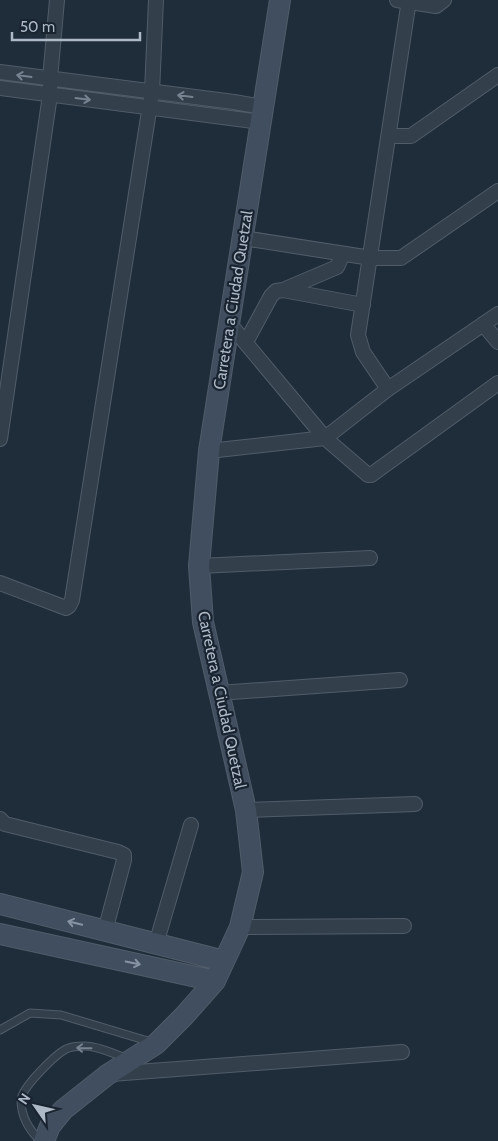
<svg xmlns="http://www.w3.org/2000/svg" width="498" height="1141" viewBox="0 0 498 1141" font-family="Cabin,sans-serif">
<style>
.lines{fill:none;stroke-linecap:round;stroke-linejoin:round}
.lane-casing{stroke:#515c69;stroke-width:9}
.street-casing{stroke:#515c69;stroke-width:16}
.secondary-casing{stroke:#515c69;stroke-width:22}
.lane{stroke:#333f4b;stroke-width:7}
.street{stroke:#333f4b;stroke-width:14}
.secondary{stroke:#414e5f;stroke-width:20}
.oneway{stroke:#778290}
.oneway2{stroke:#8894a3}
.labels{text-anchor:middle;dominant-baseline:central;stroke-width:4.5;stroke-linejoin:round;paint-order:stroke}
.street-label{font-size:16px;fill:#aeb9c8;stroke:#192430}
</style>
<rect width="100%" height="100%" fill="#1f2d3b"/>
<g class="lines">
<!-- lane casing -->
<g class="lane-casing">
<path id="lane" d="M0 1030 30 1013 61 1015 151 1042
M40 1141C29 1129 21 1117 21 1100 22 1087 55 1055 66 1049 70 1047 80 1046 85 1046 98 1046 114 1054 126 1058"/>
</g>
<!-- street casing -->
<g class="street-casing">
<path id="street" d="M397 0 436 6 444 0
M0 72 234 102 263 107
M0 88 261 122
M389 136H411L498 75
M243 238 371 258H401L498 191
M283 290 337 267 343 254
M229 323 325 438 368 475H371L498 383
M483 324 498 342
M246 342 271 296 276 291 283 290 363 305
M388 389 363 352 358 335 409 0
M0 439 50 95V79L57 0
M209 451 325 438 388 389 498 314
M199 566 370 558
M0 583 66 608 69 606 72 600 152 92 156 0
M219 693 400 680
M246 810 415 804
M0 819 5 824 118 852 124 855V860L105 931
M240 927 404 926
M156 944 191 825
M111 1074 402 1052"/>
</g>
<!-- secondary casing -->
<g class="secondary-casing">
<path id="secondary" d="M0 904 224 961
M0 934 215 981
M44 1141 50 1126 63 1110 107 1075 156 1044 184 1016 215 981 240 927 253 872 246 810 203 622 199 566 209 451 280 0"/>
</g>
<!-- lane -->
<use href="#lane" class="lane"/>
<!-- street -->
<use href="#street" class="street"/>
<!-- secondary -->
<use href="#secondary" class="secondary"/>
</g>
<!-- one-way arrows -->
<defs><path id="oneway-shaft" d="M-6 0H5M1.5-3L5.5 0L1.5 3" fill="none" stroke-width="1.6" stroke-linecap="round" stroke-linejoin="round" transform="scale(1.25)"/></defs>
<g class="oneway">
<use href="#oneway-shaft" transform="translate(24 76) rotate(-172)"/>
<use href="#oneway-shaft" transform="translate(185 96) rotate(-173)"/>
<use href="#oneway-shaft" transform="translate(83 99) rotate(7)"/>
<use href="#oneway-shaft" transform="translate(84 1048) rotate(-179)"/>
</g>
<g class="oneway2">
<use href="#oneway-shaft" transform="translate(75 923) rotate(-166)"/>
<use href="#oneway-shaft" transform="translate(133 963) rotate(12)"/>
</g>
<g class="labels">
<!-- street labels -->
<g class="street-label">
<text transform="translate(233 300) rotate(-81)">Carretera a Ciudad Quetzal</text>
<text transform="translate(222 700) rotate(78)">Carretera a Ciudad Quetzal</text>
</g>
</g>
<!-- north arrow -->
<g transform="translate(35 1106) rotate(304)" stroke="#192430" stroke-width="4" paint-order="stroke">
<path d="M0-4L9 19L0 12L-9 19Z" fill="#aeb9c8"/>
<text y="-8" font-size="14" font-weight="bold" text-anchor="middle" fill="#aeb9c8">N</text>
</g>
<!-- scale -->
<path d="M12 32v8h128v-8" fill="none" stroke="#aeb9c8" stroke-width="2.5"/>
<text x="20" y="32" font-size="15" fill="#aeb9c8" stroke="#192430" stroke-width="4" paint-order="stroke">50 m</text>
</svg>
